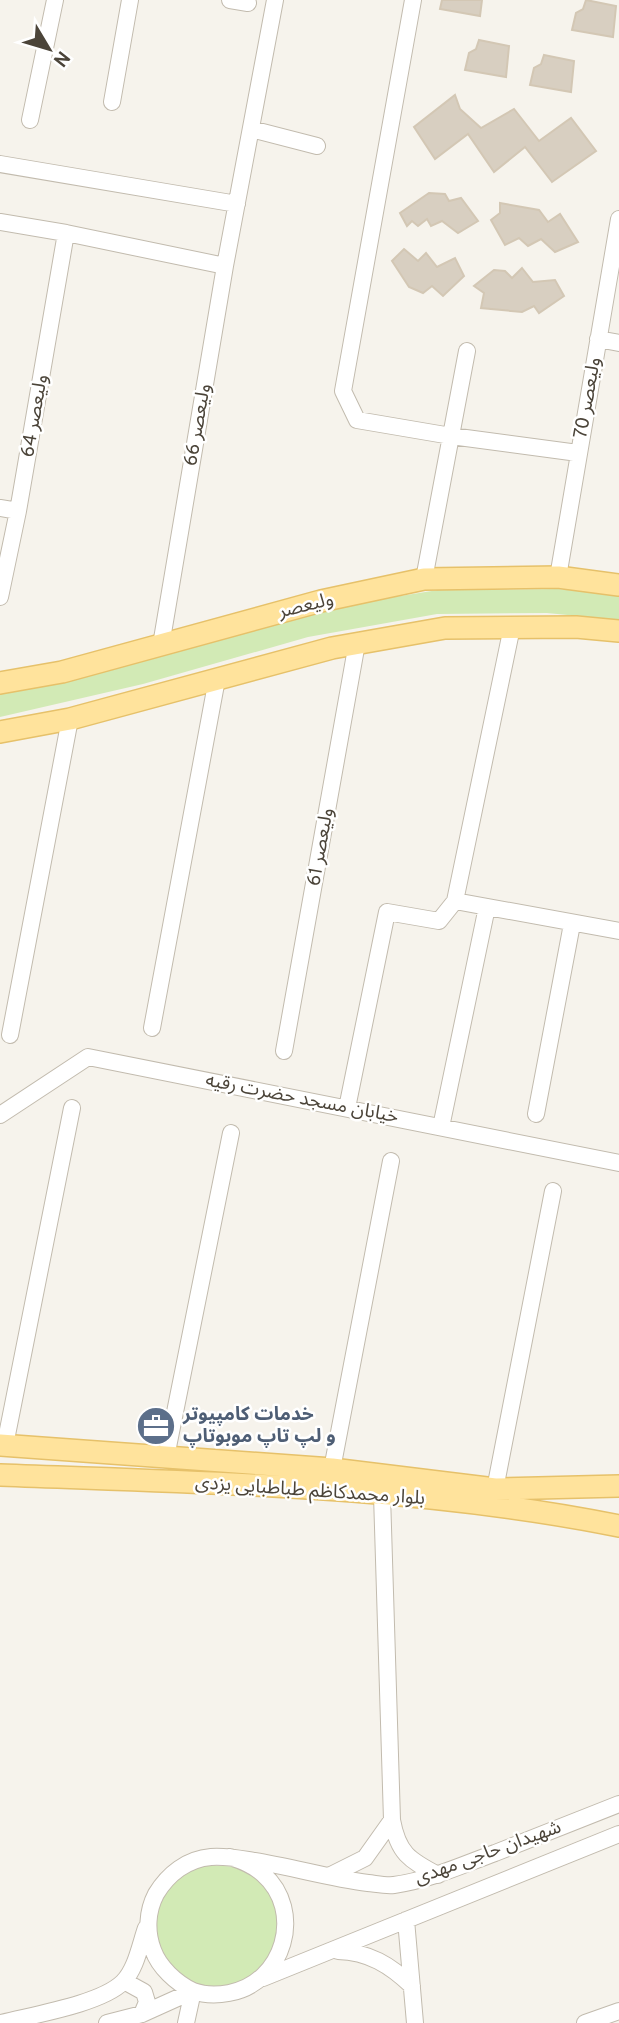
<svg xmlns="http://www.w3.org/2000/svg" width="619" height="2023" viewBox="0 0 619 2023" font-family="Overpass,'Noto Sans Arabic',sans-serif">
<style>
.green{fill:#d2eab5}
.building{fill:#d8cfc1;stroke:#d3c7b4;stroke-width:2}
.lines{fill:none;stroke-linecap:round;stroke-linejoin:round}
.minor-casing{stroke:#c2bbae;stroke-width:18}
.major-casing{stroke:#e6c16a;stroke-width:24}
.minor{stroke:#fff;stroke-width:16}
.major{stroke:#ffe39c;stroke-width:21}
.labels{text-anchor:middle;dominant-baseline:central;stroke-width:5;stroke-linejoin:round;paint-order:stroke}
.street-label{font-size:19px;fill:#4b4439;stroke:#fff}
.service-label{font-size:19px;font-weight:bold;fill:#4e5e75;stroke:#fff;text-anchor:start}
</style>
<rect width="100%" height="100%" fill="#f6f3ec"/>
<!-- green -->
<path class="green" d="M558 589 619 595V620L547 613 437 614 308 637 143 684 0 717V692L338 606 438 590Z
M205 1865C217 1866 230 1865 242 1869 267 1878 285 1908 280 1934 277 1949 267 1965 261 1979 243 1983 220 1992 202 1987 164 1975 143 1932 161 1895 170 1879 188 1870 205 1865Z"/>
<!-- building -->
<path class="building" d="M442 0H482L480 16 440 9Z
M586 0 616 6 613 37 572 30 576 13 583 9Z
M479 40 509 46 506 77 465 70 469 53 476 49Z
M544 55 574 61 571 92 530 85 534 68 541 64Z
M455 95 460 109 481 128 514 109 539 141 571 118 596 151 552 182 525 147 494 172 468 134 435 159 414 127Z
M429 193 445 194 449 201 461 198 478 221 458 233 442 221 431 226 427 219 418 226 412 221 407 226 400 213Z
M500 203 539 210 548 222 560 214 578 242 555 252 541 239 528 246 519 238 505 245 491 220 500 213Z
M404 249 418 261 426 253 437 267 455 258 464 276 443 296 432 286 423 293 409 287 392 261Z
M522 268 533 282 555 280 564 296 539 313 534 306 522 312 481 308 484 293 474 286 494 270 505 271 512 278Z
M149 1415 167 1418 164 1434 143 1435Z"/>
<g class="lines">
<!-- minor casing -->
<g class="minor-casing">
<path id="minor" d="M230 0 248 3
M413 0 343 391 357 420 451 436 578 453
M112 102 130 0
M30 120 55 0
M251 129 317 146
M0 164 237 204
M0 222 66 233 225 266
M598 339 619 343
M0 508 18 511
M558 577 619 219
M424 579 467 351
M0 597 18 511 66 233
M161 645 225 266 275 0
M455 901 619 931
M152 1028 217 679
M10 1035 70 719
M284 1051 357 643
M347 1108 387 912 439 921 455 901 512 627
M536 1114 572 924
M0 1115 88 1057 619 1163
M441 1127 487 907
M5 1445 72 1108
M166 1457 231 1133
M332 1469 391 1161
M495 1489 553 1191
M382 1495 392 1820C398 1853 409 1860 438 1875
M230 1857C242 1861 253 1865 263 1874 305 1911 284 1983 229 1993 218 1995 204 1995 193 1991 176 1983 159 1967 153 1950 146 1932 147 1911 156 1894 168 1874 187 1859 211 1857 223 1856 236 1858 248 1860 289 1866 328 1878 368 1883 377 1884 386 1886 394 1885 430 1880 462 1865 495 1853 537 1836 578 1820 619 1804
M329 1876 365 1858 392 1820
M406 1920 415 2023
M338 1951C369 1952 390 1965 412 1986
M263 1978 619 1834
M124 1981 144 1992 147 2002 142 2014
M1 2023C32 2015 101 2004 123 1982 136 1969 140 1945 146 1928
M107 2023 142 2014 193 1991
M186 2023 193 1991
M585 2023 619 2011"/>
</g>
<!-- major casing -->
<g class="major-casing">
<path id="major" d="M0 683 62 672 321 601 424 579 558 577 619 585
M0 732 70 719 332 648 445 628 576 627 619 631
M0 1445 332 1469 495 1489 619 1486
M0 1475C206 1483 416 1485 619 1526"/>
</g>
<!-- minor -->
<use href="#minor" class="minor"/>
<!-- major -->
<use href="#major" class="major"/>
</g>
<!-- icons -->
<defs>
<g id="office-disc" transform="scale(2.0125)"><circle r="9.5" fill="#5c6f8a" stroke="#fff"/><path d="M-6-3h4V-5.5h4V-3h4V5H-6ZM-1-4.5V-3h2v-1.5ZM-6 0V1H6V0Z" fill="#fff"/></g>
</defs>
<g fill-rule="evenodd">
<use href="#office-disc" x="156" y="1426"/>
</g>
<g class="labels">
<!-- street labels -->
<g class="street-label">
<text transform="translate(588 398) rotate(-80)">ولیعصر 70</text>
<text transform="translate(35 416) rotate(-80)">ولیعصر 64</text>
<text transform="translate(198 425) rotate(-80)">ولیعصر 66</text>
<text transform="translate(306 606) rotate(-14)">ولیعصر</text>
<text transform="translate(321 847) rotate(-80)">ولیعصر 61</text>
<text transform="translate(302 1099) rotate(11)">خیابان مسجد حضرت رقیه</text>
<text transform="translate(310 1491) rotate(4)">بلوار محمدکاظم طباطبایی یزدی</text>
<text transform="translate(488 1853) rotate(-20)">شهیدان حاجی مهدی</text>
</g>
<!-- service labels -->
<g class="service-label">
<text x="183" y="1415">خدمات کامپیوتر<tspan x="183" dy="22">و لپ تاپ موبوتاپ</tspan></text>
</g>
</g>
<!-- north arrow -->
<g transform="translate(49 49) rotate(128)" stroke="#ffffff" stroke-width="5" paint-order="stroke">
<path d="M0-5L12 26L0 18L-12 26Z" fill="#4b4439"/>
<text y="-10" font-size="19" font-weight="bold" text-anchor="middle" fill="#4b4439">N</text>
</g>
</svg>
